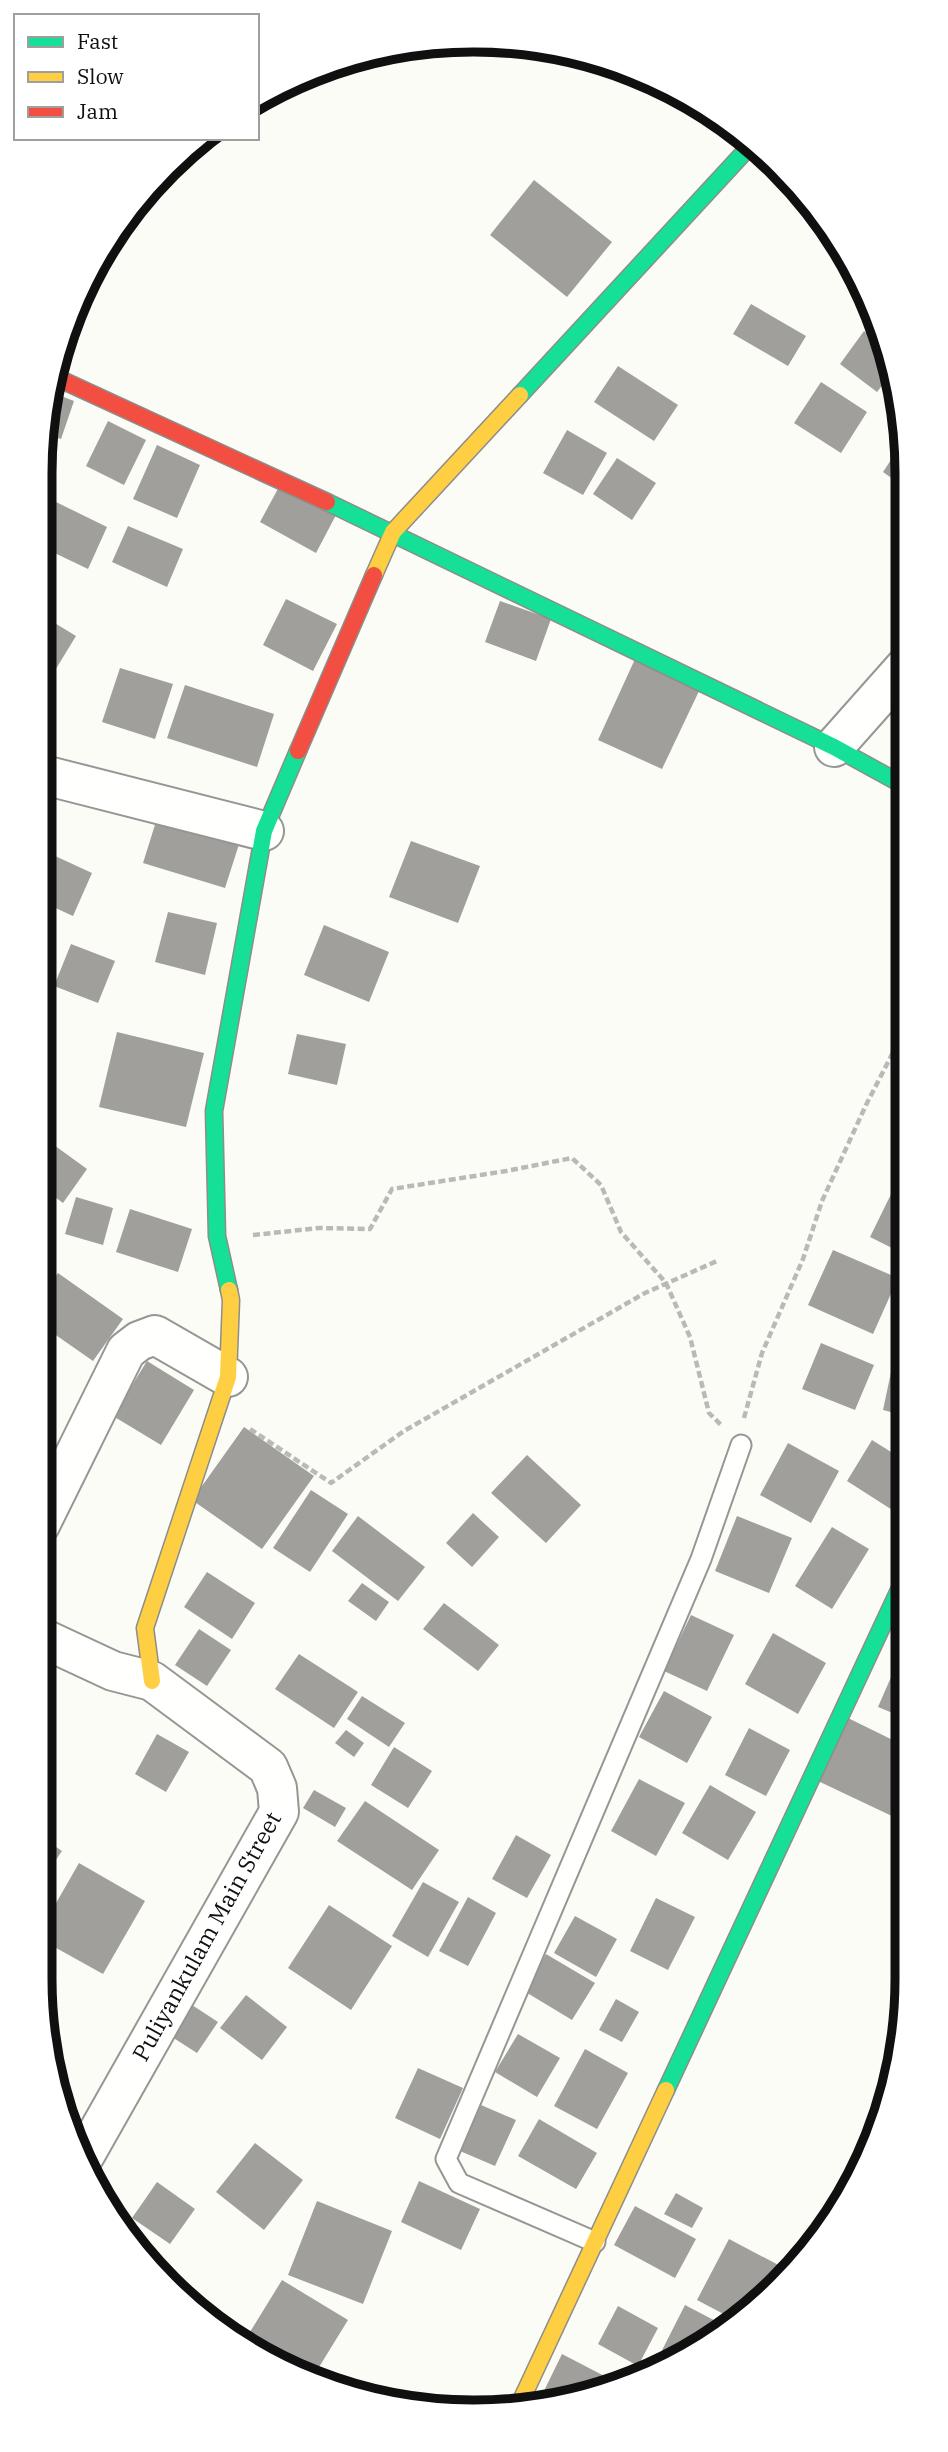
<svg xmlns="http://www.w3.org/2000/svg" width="948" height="2452" viewBox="0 0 948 2452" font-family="'IBM Plex Serif',serif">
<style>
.building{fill:#a09f9b}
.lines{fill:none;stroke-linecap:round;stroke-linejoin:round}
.lane-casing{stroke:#969694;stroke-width:23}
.street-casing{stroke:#969694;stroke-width:42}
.fast-casing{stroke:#8d8d8b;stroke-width:19}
.slow-casing{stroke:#8d8d8b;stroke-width:19}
.jam-casing{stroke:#8d8d8b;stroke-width:19}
.path{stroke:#b9b9b8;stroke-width:4.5;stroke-dasharray:7 3.5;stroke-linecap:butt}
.lane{stroke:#fffffe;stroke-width:19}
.street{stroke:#fffffe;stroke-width:38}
.fast{stroke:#16e098;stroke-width:16}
.slow{stroke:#ffcf43;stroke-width:16}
.jam{stroke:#f24e42;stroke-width:16}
.labels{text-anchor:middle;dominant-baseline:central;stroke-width:7;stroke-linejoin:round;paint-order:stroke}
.street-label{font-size:23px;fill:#101010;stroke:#fff}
.rim{fill:none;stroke:#101010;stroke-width:9}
</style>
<rect width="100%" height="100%" fill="#fcfcf7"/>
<!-- building -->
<path class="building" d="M534 180 612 242 567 297 490 235Z
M751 304 806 336 788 366 733 334Z
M864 331 882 345 891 374 877 392 840 364Z
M618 366 678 405 654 441 594 402Z
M821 382 867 412 841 453 794 423Z
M51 392 74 401 61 439 46 434Z
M108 421 146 440 124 485 86 466Z
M567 430 607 453 583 495 543 473Z
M904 440V487L883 472Z
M157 445 200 465 177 518 133 499Z
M617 458 656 483 632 520 593 494Z
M280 485 336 515 316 553 260 522Z
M56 502 107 527 88 569 40 546V537Z
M128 526 183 549 167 587 112 562Z
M286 599 337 624 313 671 263 645Z
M500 601 551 619 536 661 485 642Z
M40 614 76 636 40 695Z
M635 659 700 689 662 769 598 740Z
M120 668 173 684 155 739 102 722Z
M185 685 274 714 257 767 167 738Z
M159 812 241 838 225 888 143 863Z
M411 841 480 866 458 923 389 897Z
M40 849 92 873 73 916 40 901Z
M168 912 217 923 205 975 155 962Z
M324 925 389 952 369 1002 304 975Z
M71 944 115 961 98 1003 54 986Z
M117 1032 204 1053 186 1127 99 1107Z
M297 1034 346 1044 337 1085 288 1074Z
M43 1137 87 1169 63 1203 40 1186V1140Z
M895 1186 906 1191V1255L870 1237Z
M76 1197 113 1208 103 1245 65 1234Z
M130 1209 192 1229 178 1272 116 1252Z
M833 1250 898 1278 873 1334 808 1305Z
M58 1273 123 1319 93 1361 40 1324V1297Z
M821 1343 874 1365 855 1410 802 1389Z
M894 1358 906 1361V1416L883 1410Z
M147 1361 194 1390 161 1445 113 1416Z
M244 1427 314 1476 262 1549 192 1500Z
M872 1440 907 1462V1497L897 1513 847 1481Z
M788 1443 839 1471 811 1523 760 1495Z
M527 1455 581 1505 546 1543 491 1493Z
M311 1490 348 1514 310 1572 273 1548Z
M473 1513 499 1537 472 1567 446 1543Z
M358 1516 425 1567 398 1601 332 1551Z
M737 1516 792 1538 769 1593 715 1571Z
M832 1527 869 1549 832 1609 795 1586Z
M207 1572 255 1603 232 1639 184 1607Z
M362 1583 389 1602 376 1621 348 1601Z
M444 1603 499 1645 478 1671 423 1629Z
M691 1615 734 1635 707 1691 664 1671Z
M199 1629 231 1650 207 1686 175 1665Z
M773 1633 826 1663 798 1714 745 1684Z
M905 1645 907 1646V1719L878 1707Z
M299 1654 358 1692 334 1728 275 1689Z
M40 1684 54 1692 40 1717Z
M664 1691 712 1717 687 1763 639 1737Z
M362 1696 405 1723 389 1747 347 1719Z
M848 1718 907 1747V1791L894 1817 818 1781Z
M749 1728 790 1750 766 1796 725 1775Z
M346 1730 364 1743 354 1757 335 1743Z
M157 1734 189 1752 166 1792 135 1774Z
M394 1747 432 1771 408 1808 371 1785Z
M639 1779 685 1803 656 1856 611 1831Z
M710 1785 756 1812 728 1860 682 1833Z
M314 1790 346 1808 335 1827 303 1808Z
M365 1801 439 1850 412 1890 337 1841Z
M516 1835 551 1855 527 1898 492 1879Z
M40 1836 62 1851 40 1883Z
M79 1863 145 1901 103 1974 40 1939V1931Z
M423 1882 459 1902 428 1957 392 1936Z
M468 1897 496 1913 468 1966 439 1951Z
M656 1898 695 1917 668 1970 630 1951Z
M329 1905 392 1946 351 2010 288 1968Z
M575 1916 617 1939 596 1977 554 1953Z
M546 1954 595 1983 572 2020 524 1991Z
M246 1995 287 2027 262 2060 220 2028Z
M616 1999 639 2012 622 2042 599 2030Z
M192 2005 218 2022 197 2053 172 2037Z
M518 2034 560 2058 537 2097 495 2072Z
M585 2049 628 2073 597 2129 554 2106Z
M418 2068 463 2088 440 2139 395 2118Z
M481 2105 516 2120 495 2166 460 2151Z
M539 2119 597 2153 576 2189 518 2156Z
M255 2143 303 2180 264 2230 216 2192Z
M419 2181 480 2209 461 2250 401 2222Z
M157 2182 195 2209 170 2244 132 2218Z
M676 2193 703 2208 692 2228 664 2214Z
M317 2201 392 2231 363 2304 288 2275Z
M635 2206 696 2239 675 2278 614 2245Z
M729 2239 786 2269 782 2276 735 2320 697 2300Z
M282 2280 348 2320 316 2372 250 2332Z
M685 2305 727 2327 715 2339 655 2364Z
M618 2306 658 2328 638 2366 598 2344Z
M562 2354 614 2381 559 2403 548 2404 540 2399Z"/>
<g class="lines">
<!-- lane casing -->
<g class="lane-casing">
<path id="lane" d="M595 2242 459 2183 446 2159 701 1559 741 1445"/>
</g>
<!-- street casing -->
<g class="street-casing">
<path id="street" d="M834 747 905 667
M40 774 264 831
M40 1525 126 1351 139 1341 155 1335 228 1377
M40 1637 113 1671 152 1681 268 1767 277 1788 279 1812 85 2155"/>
</g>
<!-- fast casing -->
<g class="fast-casing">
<path id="fast" d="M520 395 751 145
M327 502 834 747 905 786
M229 1290 217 1236 214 1111 264 831 298 751
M666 2090 907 1573"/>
</g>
<!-- slow casing -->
<g class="slow-casing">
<path id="slow" d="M374 575 393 532 520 395
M152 1681 145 1628 228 1377 231 1300 229 1290
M519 2405 666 2090"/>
</g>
<!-- jam casing -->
<g class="jam-casing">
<path id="jam" d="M53 376 327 502
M298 751 374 575"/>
</g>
<!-- path -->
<path class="path" d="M253 1235 319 1228 370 1229 392 1189 506 1171 572 1158 601 1185 621 1232 666 1283 690 1337 709 1413 721 1425
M744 1418 762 1353 803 1259 822 1201 866 1105 905 1029
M250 1429 331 1483 404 1431 645 1293 717 1261"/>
<!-- lane -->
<use href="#lane" class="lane"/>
<!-- street -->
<use href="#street" class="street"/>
<!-- fast -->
<use href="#fast" class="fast"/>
<!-- slow -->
<use href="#slow" class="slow"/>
<!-- jam -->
<use href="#jam" class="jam"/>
</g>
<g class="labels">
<!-- street labels -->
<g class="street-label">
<text transform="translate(206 1936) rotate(-61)">Puliyankulam Main Street</text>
</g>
</g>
<!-- crop -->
<path d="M0 0H948V2452H0ZM473 52H474A421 421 0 0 1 895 473V1979A421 421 0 0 1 474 2400H473A421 421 0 0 1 52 1979V473A421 421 0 0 1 473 52Z" fill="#fff" fill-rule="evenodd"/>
<path class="rim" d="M473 52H474A421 421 0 0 1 895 473V1979A421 421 0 0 1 474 2400H473A421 421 0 0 1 52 1979V473A421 421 0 0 1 473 52Z"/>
<!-- legend -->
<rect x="14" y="14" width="245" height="126" fill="#ffffff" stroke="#9f9f9f" stroke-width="2"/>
<rect x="28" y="37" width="35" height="10" fill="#16e098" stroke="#9f9f9f" stroke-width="2"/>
<text x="77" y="49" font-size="21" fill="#101010">Fast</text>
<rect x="28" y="72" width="35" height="10" fill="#ffcf43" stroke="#9f9f9f" stroke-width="2"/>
<text x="77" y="84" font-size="21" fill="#101010">Slow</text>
<rect x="28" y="107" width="35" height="10" fill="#f24e42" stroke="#9f9f9f" stroke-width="2"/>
<text x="77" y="119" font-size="21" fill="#101010">Jam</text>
</svg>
